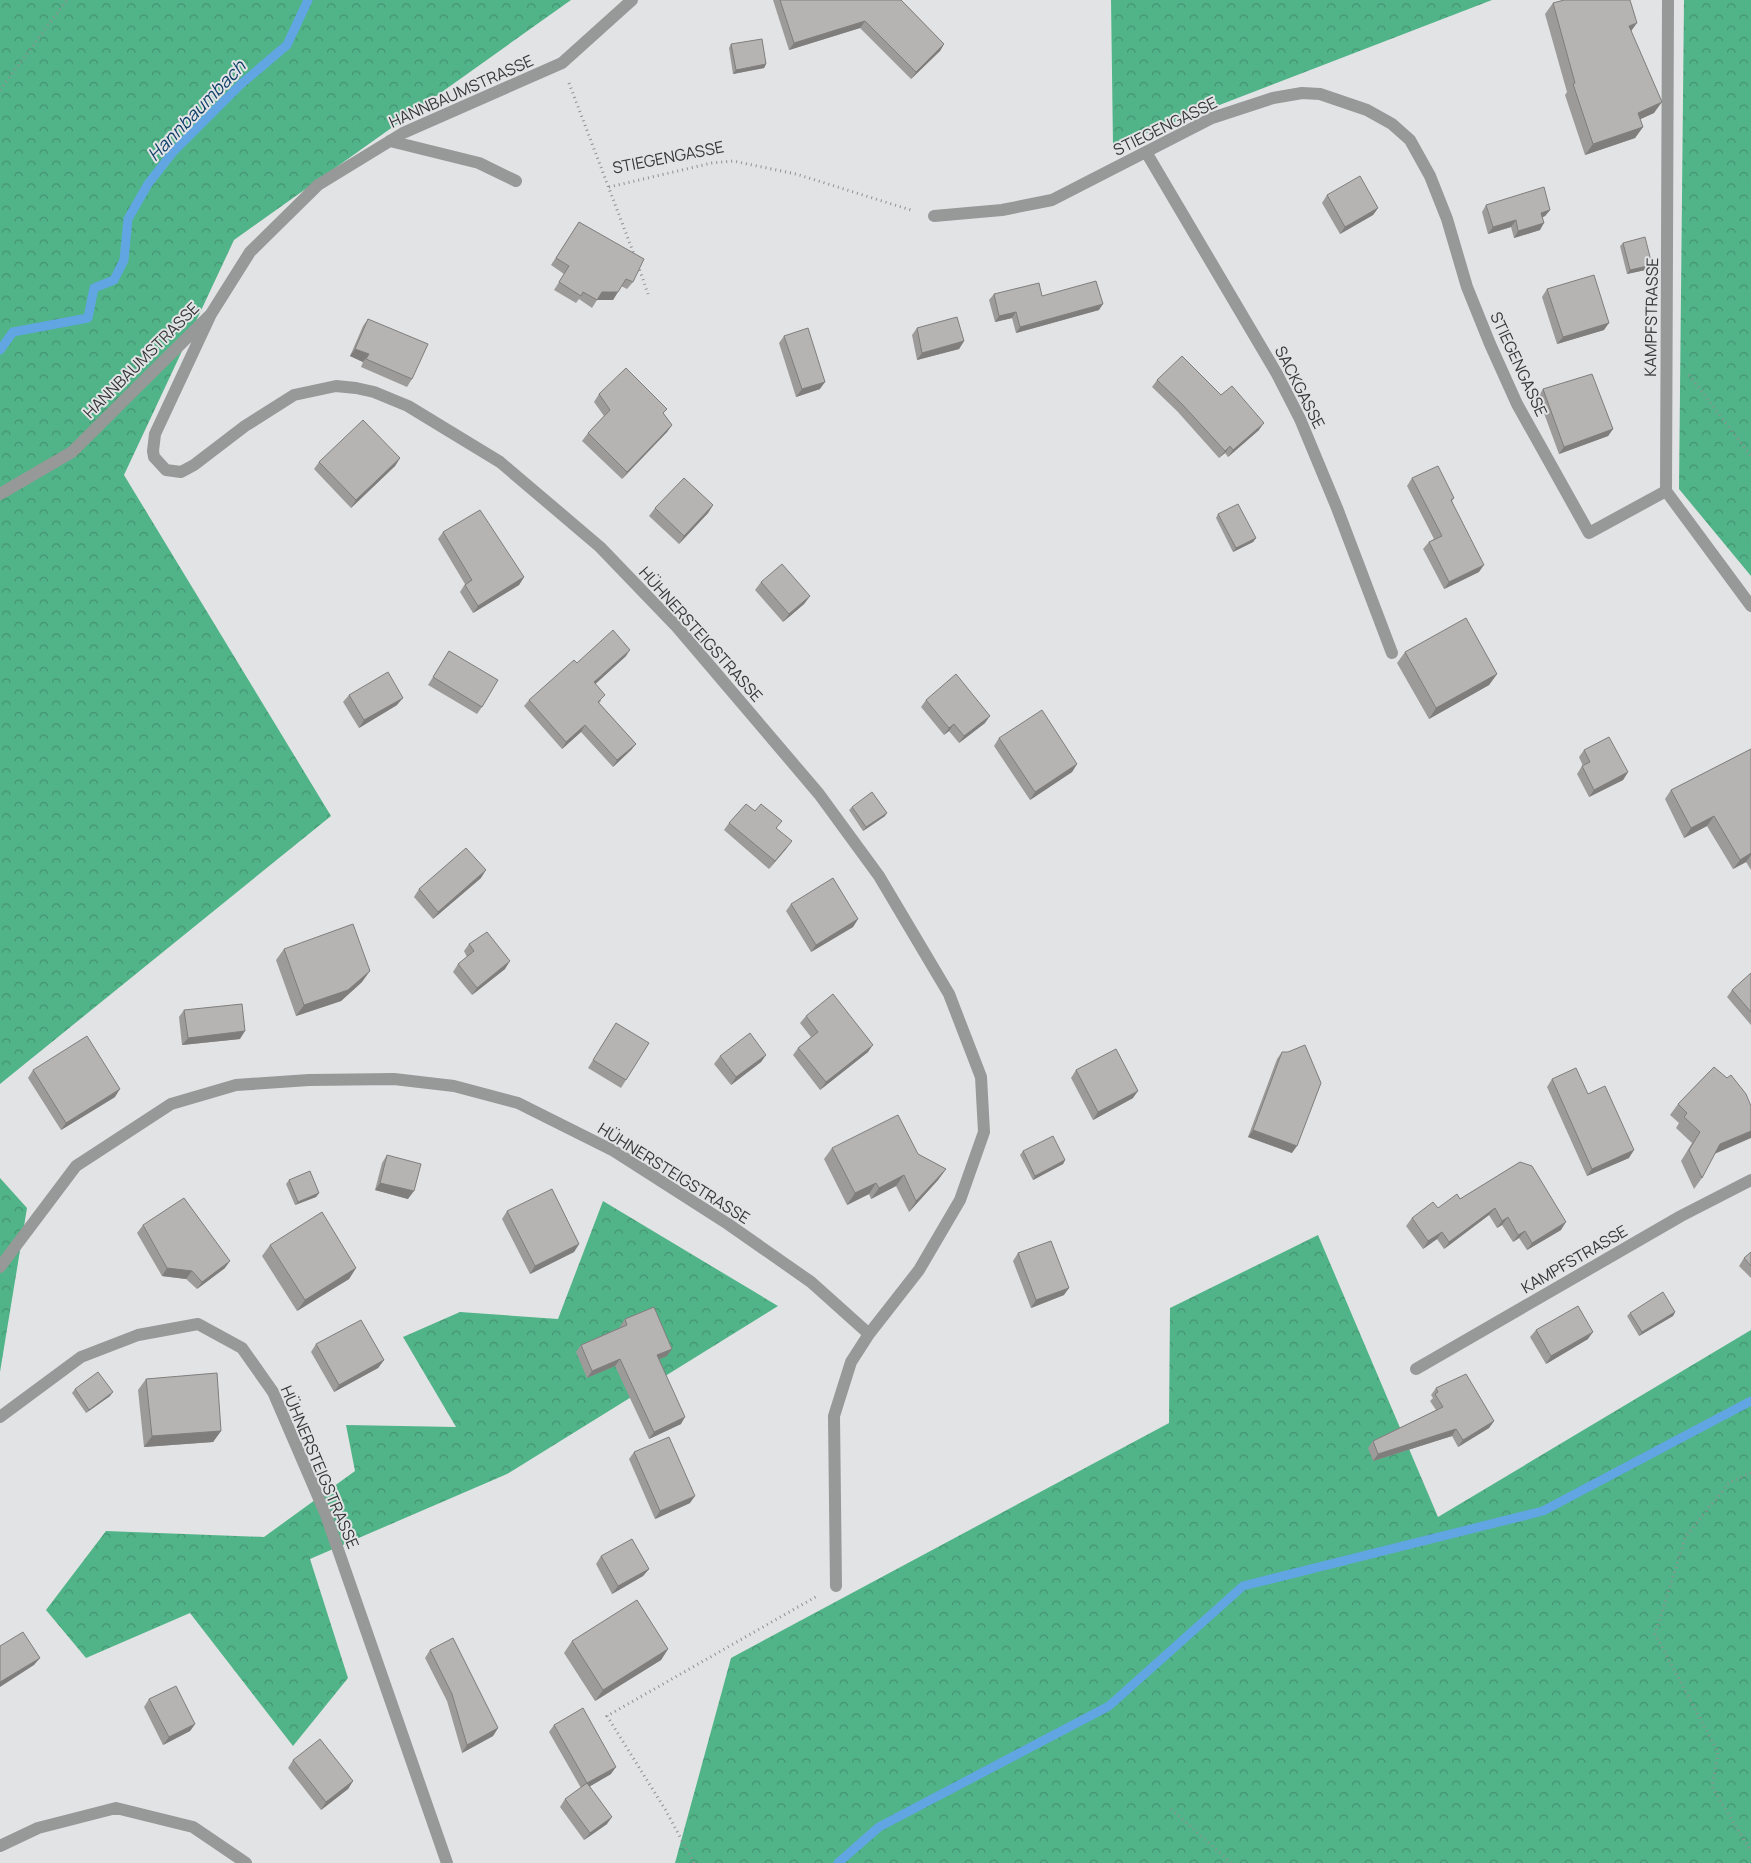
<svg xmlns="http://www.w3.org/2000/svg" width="1751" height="1863" viewBox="0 0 1751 1863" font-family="Manrope,sans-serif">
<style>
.forest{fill:url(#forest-crowns)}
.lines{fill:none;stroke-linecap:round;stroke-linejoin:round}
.stream{stroke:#62a5e3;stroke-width:9}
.path{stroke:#8f9092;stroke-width:3;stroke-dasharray:1 4;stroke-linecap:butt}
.lane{stroke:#979898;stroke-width:12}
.street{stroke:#979898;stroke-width:12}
.wall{fill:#9d9b9a}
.shaded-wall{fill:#7f7e7d}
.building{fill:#b6b4b3;stroke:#7f7e7d}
.labels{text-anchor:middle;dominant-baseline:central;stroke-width:4;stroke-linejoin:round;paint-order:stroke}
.street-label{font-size:16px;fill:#373738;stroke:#e2e3e5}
.water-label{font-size:18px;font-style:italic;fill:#10416a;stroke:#e2e3e5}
</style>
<defs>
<pattern id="forest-crowns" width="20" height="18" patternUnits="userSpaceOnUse" patternTransform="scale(1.25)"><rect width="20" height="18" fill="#51b488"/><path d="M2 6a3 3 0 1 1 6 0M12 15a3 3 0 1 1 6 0" fill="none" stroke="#449370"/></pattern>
</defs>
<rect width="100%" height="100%" fill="#e2e3e5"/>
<!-- forest -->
<path class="forest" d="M0 0H571L234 240 124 475 331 816 0 1084Z
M1111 0H1492L1113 146Z
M1684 0H1751V576L1679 489Z
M0 1178 27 1208 0 1372Z
M603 1201 778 1306 507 1474 310 1559 348 1678 293 1746 190 1613 86 1658 46 1610 106 1531 264 1537 355 1471 346 1425 456 1427 403 1337 460 1312 558 1319Z
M1318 1235 1438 1517 1751 1330V1863H675L731 1658 1169 1423 1170 1308Z"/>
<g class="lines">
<!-- stream -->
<path class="stream" d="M0 350 13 332 88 318 94 288 114 280 124 260 128 219 148 184 173 152 241 84 287 45 308 0
M838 1863 879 1827 1109 1706 1243 1586 1543 1511 1751 1401"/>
<!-- path -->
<path class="path" d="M569 83 635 257
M0 90 67 0
M609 187 712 163 733 161 796 174 914 211
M638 265 648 294
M1689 375 1751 456
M1751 1473 1730 1482 1686 1536 1655 1634 1718 1752 1712 1787 1751 1851
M1171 1809 1231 1863
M694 1863 665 1809 607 1716 819 1595"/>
<!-- lane -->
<path class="lane" d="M390 141 479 163 516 181
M1146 152 1277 374 1300 419 1337 508 1392 653
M934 216 1002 210 1052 200 1212 118 1273 98 1302 93 1320 94 1367 110 1392 124 1410 140 1430 176 1447 219 1467 287 1490 344 1517 404 1589 533 1666 491"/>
<!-- street -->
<path class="street" d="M1668 0 1666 491 1751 606
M0 494 72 452 211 314 250 252 318 185 403 133 562 63 632 0
M0 1267 76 1166 171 1104 236 1085 309 1080 394 1079 454 1086 518 1103 614 1151 728 1224 811 1282 869 1334 919 1270 960 1200 984 1132 981 1077 949 994 879 876 819 794 677 627 600 547 500 462 408 406 374 392 356 388 336 386 294 395 245 426 194 465 181 472 166 470 154 457 153 451 155 434 211 314
M1416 1369 1681 1216 1751 1180
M0 1417 81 1357 138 1335 198 1324 242 1348 273 1392 326 1515 447 1863
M836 1586 834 1416 851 1362 869 1334
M0 1846 38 1828 116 1808 193 1827 246 1863"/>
</g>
<!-- wall -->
<path class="wall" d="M773 0H901L944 44 940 51 911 79 860 28 789 50Z
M1553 3 1631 31 1654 113 1640 119 1643 127 1635 138 1585 155 1565 95 1567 92 1545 14Z
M731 44 766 64 764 68 733 74 729 48Z
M1327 195 1378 208 1373 215 1340 234 1322 203Z
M1486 205 1550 210 1545 216 1543 217 1540 230 1514 238 1511 227 1488 234 1482 212Z
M579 222 633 282 627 289 621 286 613 300H597L592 308 579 299 576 303 554 290 564 274 551 265Z
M1623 243 1650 269 1627 274 1620 246Z
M1547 289 1604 330 1557 344 1542 297Z
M994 294 1042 296 1099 310 1016 333 1012 318 995 322 989 300Z
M368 319 412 379 407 387 361 367 363 362 350 356 363 326Z
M917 328 964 341 959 349 917 360 912 335Z
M784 336 820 389 796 397 779 343Z
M1157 380 1221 395 1259 430 1228 457 1225 453 1219 458 1177 411 1152 387Z
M1543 389 1613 429 1608 436 1559 454 1538 397Z
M599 394 664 414 672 425 667 432 622 479 582 441 588 433 604 416 594 402Z
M400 458 395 466 351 508 314 469 319 462Z
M1412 478 1454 498 1452 501 1479 572 1444 589 1423 549 1429 542 1434 539 1407 486Z
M713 505 708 513 679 544 649 516 655 508Z
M1218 514 1256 538 1253 542 1233 552 1216 518Z
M443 532 524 577 519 585 473 613 460 592 465 584 438 539Z
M761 582 810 596 804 604 783 622 755 590Z
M449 651 482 707 477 714 428 685Z
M1405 652 1497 674 1489 685 1429 719 1397 663Z
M626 656 595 684 601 701 599 703 636 744 631 750 613 767 581 732 562 749 524 706 529 700 577 663Z
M349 695 397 705 359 728 343 702Z
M926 700 985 723 959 743 949 731 944 735 921 707Z
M999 738 1077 764 1072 772 1030 800 994 746Z
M1751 749V870L1746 862 1733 869 1707 826 1684 838 1665 799 1671 790Z
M1584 750 1628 772 1623 780 1589 797 1577 774 1582 766H1583L1579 757Z
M852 807 885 816 863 831 849 810Z
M729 823 776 829 786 849 769 869 724 830Z
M481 878 433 919 414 897 419 889Z
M791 904 858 919 853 927 811 952 786 911Z
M469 944 505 969 472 995 453 972 458 964 467 957 464 951Z
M284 949 362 982 341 1001 296 1016 276 960Z
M1751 973V1025L1727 997 1732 990Z
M184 1010 240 1039 182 1045 179 1017Z
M806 1016 868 1052 820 1090 793 1055 798 1048 811 1037 800 1023Z
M616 1023 626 1080 621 1088 588 1068Z
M1282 1052 1292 1153 1248 1137 1277 1059Z
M766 1055 761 1062 731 1085 714 1064 720 1056Z
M1714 1067 1702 1178 1694 1189 1681 1161 1692 1143 1676 1128 1679 1123 1670 1115 1678 1104Z
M33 1070 115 1097 61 1130 28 1078Z
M1076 1070 1133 1098 1093 1120 1071 1078Z
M1552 1079 1588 1094 1629 1158 1587 1176 1547 1087Z
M832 1148 918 1154 946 1169 938 1180 909 1212 896 1186 871 1199 869 1194 847 1205 824 1159Z
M1023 1151 1065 1160 1063 1164 1033 1180 1020 1155Z
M387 1155 408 1199 375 1190 382 1163Z
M1520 1162 1561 1230 1527 1250 1519 1238 1513 1242 1502 1225 1497 1228 1489 1215 1444 1249 1437 1239 1423 1249 1406 1226 1412 1218 1438 1208 1460 1199Z
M289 1180 319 1193 316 1197 295 1205 286 1184Z
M507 1211 579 1244 574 1252 530 1274 502 1219Z
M143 1225 225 1268 197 1289 186 1279 162 1276 137 1233Z
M270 1245 356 1268 349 1279 297 1311 262 1256Z
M1751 1252V1278L1739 1266 1744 1258Z
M1018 1253 1064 1295 1031 1308 1013 1261Z
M1675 1312 1673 1316 1639 1336 1627 1316 1630 1313Z
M625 1319 667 1356 659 1359 681 1424 649 1439 615 1366 587 1378 576 1352 581 1345 621 1327 620 1326Z
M1536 1330 1588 1339 1546 1364 1530 1337Z
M316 1344 384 1360 378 1368 334 1392 311 1352Z
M146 1379 221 1431 213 1442 144 1447 138 1390Z
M1436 1388 1494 1421 1489 1428 1458 1447 1452 1436 1373 1461 1368 1448 1373 1441 1436 1410 1430 1401 1433 1398 1431 1395Z
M75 1389 110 1396 86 1413 72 1393Z
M634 1452 690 1503 655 1519 629 1459Z
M601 1556 649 1569 643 1576 612 1594 596 1564Z
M572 1641 668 1649 661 1660 595 1701 564 1653Z
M430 1650 498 1728 493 1736 462 1753 447 1701 425 1658Z
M149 1699 195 1724 190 1731 163 1745 144 1707Z
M554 1725 611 1774 590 1786 607 1824 584 1840 560 1807 565 1799 581 1788 549 1732Z
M293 1760 353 1781 348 1789 321 1810 288 1768Z"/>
<!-- shaded-wall -->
<path class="shaded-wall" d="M865 21 860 28 789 50 794 43Z
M1637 23 1629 34V26Z
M944 44 940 51 911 79 916 72Z
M766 64 764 68 733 74 736 70Z
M1662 102 1654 113 1630 124 1638 113Z
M1643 127 1635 138 1585 155 1593 144Z
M1378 208 1373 215 1340 234 1345 227Z
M1550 210 1545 216 1536 220 1541 213Z
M1516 220 1511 227 1488 234 1493 227Z
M1544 223 1540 230 1514 238 1518 231Z
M1652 265 1650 269 1627 274 1630 270Z
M602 292H618L613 300H597Z
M1103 304 1099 310 1016 333 1020 327Z
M1016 312 1012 318 995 322 999 316Z
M1609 323 1604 330 1557 344 1563 337Z
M964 341 959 349 917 360 922 353Z
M355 349 369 354 363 362 350 356Z
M825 382 820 389 796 397 802 389Z
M1264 423 1259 430 1228 457 1233 450Z
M672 425 667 432 622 479 627 472Z
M1613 429 1608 436 1559 454 1564 447Z
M1230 446 1225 453 1219 458 1225 451Z
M400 458 395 466 351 508 356 500Z
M713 505 708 513 679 544 684 536Z
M1256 538 1253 542 1233 552 1236 548Z
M1484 565 1479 572 1444 589 1449 582Z
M524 577 519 585 473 613 478 606Z
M810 596 804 604 783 622 789 614Z
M630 650 626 656 590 689 594 682Z
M1497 674 1489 685 1429 719 1436 708Z
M403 698 397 705 359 728 364 720Z
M990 716 985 723 959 743 964 736Z
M954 724 949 731 944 735 949 728Z
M585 725 581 732 562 749 566 742Z
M636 744 631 750 613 767 617 760Z
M1077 764 1072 772 1030 800 1035 792Z
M1628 772 1623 780 1589 797 1594 790Z
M887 813 885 816 863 831 866 827Z
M1714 816 1707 826 1684 838 1691 828Z
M792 841 786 849 769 869 775 861Z
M1751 853V855L1746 862 1733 869 1740 860Z
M486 870 481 878 433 919 438 912Z
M858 919 853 927 811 952 816 945Z
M510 961 505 969 472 995 477 988Z
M370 971 362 982 341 1001 296 1016 304 1005Z
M245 1031 240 1039 182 1045 188 1038Z
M873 1045 868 1052 820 1090 826 1082Z
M766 1055 761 1062 731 1085 736 1077Z
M120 1089 115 1097 61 1130 66 1123Z
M1138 1091 1133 1098 1093 1120 1098 1112Z
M1253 1130 1297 1146 1292 1153 1248 1137Z
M1751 1131V1138L1712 1155 1720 1144Z
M1634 1150 1629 1158 1587 1176 1592 1169Z
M1065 1160 1063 1164 1033 1180 1035 1176Z
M946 1169 938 1180 909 1212 916 1201Z
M904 1175 896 1186 871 1199 879 1188Z
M380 1183 414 1191 408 1199 375 1190Z
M876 1183 869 1194 847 1205 855 1193Z
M319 1193 316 1197 295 1205 298 1202Z
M1495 1208 1489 1215 1444 1249 1449 1242Z
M1508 1217 1502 1225 1497 1228 1502 1221Z
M1566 1222 1561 1230 1527 1250 1532 1243Z
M1525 1231 1519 1238 1513 1242 1518 1235Z
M1442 1232 1437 1239 1423 1249 1428 1241Z
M579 1244 574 1252 530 1274 535 1266Z
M230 1261 225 1268 197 1289 202 1282Z
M167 1268 192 1271 186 1279 162 1276Z
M356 1268 349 1279 297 1311 305 1300Z
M1069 1288 1064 1295 1031 1308 1036 1300Z
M1675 1312 1673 1316 1639 1336 1642 1332Z
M1593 1332 1588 1339 1546 1364 1551 1356Z
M672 1349 667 1356 652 1362 657 1355Z
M620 1359 615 1366 587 1378 592 1371Z
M384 1360 378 1368 334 1392 339 1385Z
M113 1392 110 1396 86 1413 89 1410Z
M685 1417 681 1424 649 1439 654 1432Z
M1494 1421 1489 1428 1458 1447 1463 1440Z
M1456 1429 1452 1436 1373 1461 1378 1454Z
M221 1431 213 1442 144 1447 152 1436Z
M695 1496 690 1503 655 1519 660 1511Z
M649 1569 643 1576 612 1594 618 1586Z
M668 1649 661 1660 595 1701 603 1690Z
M40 1658 34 1665 0 1687V1682Z
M195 1724 190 1731 163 1745 169 1737Z
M498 1728 493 1736 462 1753 467 1745Z
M616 1767 611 1774 582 1791 587 1783Z
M353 1781 348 1789 321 1810 326 1802Z
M612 1817 607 1824 584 1840 590 1833Z"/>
<!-- building -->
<path class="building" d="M780 0H901L944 44 916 72 865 21 794 43Z
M1564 0H1630L1637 23 1629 26 1662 102 1638 113 1643 127 1593 144 1573 84 1575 83 1553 3Z
M762 39 766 64 736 70 731 44Z
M1360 176 1378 208 1345 227 1327 195Z
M1544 187 1550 210 1541 213 1544 223 1518 231 1516 220 1493 227 1486 205Z
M579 222 644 259 633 282 626 279 618 292H602L597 300 583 292 581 296 559 282 569 266 556 258Z
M1645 237 1652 265 1630 270 1623 243Z
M1594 275 1609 323 1563 337 1547 289Z
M1096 281 1103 304 1020 327 1016 312 999 316 994 294 1039 283 1042 296Z
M957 317 964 341 922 353 917 328Z
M368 319 428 344 412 379 366 359 369 354 355 349Z
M808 328 825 382 802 389 784 336Z
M1182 356 1221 395 1232 386 1264 423 1233 450 1230 446 1225 451 1182 404 1157 380Z
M626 368 667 409 663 413 672 425 627 472 588 433 610 410 599 394Z
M1592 374 1613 429 1564 447 1543 389Z
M363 420 400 458 356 500 319 462Z
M1438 466 1454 498 1451 500 1484 565 1449 582 1429 542 1442 536 1412 478Z
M684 478 713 505 684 536 655 508Z
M1238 504 1256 538 1236 548 1218 514Z
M480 510 524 577 478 606 465 585 472 580 443 532Z
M782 564 810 596 789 614 761 582Z
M1466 618 1497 674 1436 708 1405 652Z
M613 630 630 650 594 682 605 695 598 702 636 744 617 760 585 725 566 742 529 700 574 660 577 663Z
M449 651 498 680 482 707 433 677Z
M388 672 403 698 364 720 349 695Z
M956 674 990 716 964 736 954 724 949 728 926 700Z
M1042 710 1077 764 1035 792 999 738Z
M1609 737 1628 772 1594 790 1582 766 1590 762 1584 750Z
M1751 749V853L1740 860 1714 816 1691 828 1671 790Z
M872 792 887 813 866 827 852 807Z
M746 804 755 811 761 804 782 821 776 828 792 841 775 861 729 823Z
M466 848 486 870 438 912 419 889Z
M833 878 858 919 816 945 791 904Z
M353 924 370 971 348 990 304 1005 284 949Z
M487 932 510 961 477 988 458 964 474 951 469 944Z
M1751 973V1012L1732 990Z
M833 994 873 1045 826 1082 798 1048 818 1032 806 1016Z
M242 1004 245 1031 188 1038 184 1010Z
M616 1023 649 1043 626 1080 593 1060Z
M750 1033 766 1055 736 1077 720 1056Z
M87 1036 120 1089 66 1123 33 1070Z
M1305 1045 1321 1083 1297 1146 1253 1130 1282 1052H1288Z
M1116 1049 1138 1091 1098 1112 1076 1070Z
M1714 1067 1727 1078 1731 1075 1746 1094 1751 1106V1131L1720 1144 1702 1178 1689 1150 1700 1132 1684 1117 1687 1113 1678 1104Z
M1576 1068 1588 1094 1605 1086 1634 1150 1592 1169 1552 1079Z
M898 1115 918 1154 946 1169 916 1201 904 1175 879 1188 876 1183 855 1193 832 1148Z
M1053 1136 1065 1160 1035 1176 1023 1151Z
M387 1155 421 1164 414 1191 380 1183Z
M1520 1162 1532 1166 1566 1222 1532 1243 1525 1231 1518 1235 1508 1217 1502 1221 1495 1208 1449 1242 1442 1232 1428 1241 1412 1218 1433 1202 1438 1208 1457 1194 1460 1199Z
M310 1171 319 1193 298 1202 289 1180Z
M552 1189 579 1244 535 1266 507 1211Z
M184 1198 230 1261 202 1282 192 1271 167 1268 143 1225Z
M322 1212 356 1268 305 1300 270 1245Z
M1051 1241 1069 1288 1036 1300 1018 1253Z
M1751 1252V1266L1744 1258Z
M1663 1292 1675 1312 1642 1332 1630 1313Z
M1578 1306 1593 1332 1551 1356 1536 1330Z
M654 1307 672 1349 657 1355 685 1417 654 1432 620 1359 592 1371 581 1345 627 1325 625 1319Z
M361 1320 384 1360 339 1385 316 1344Z
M98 1372 113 1392 89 1410 75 1389Z
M217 1373 221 1431 152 1436 146 1379Z
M1466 1374 1494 1421 1463 1440 1456 1429 1378 1454 1373 1441 1443 1407 1435 1394 1438 1392 1436 1388Z
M669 1437 695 1496 660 1511 634 1452Z
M632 1539 649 1569 618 1586 601 1556Z
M637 1600 668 1649 603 1690 572 1641Z
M23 1632 40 1658 0 1682V1646Z
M453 1638 498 1728 467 1745 452 1694 430 1650Z
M176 1686 195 1724 169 1737 149 1699Z
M583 1708 616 1767 587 1783 554 1725Z
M320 1739 353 1781 326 1802 293 1760Z
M587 1783 612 1817 590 1833 565 1799Z"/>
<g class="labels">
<!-- street labels -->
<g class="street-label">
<text transform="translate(461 91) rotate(-24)">HANNBAUMSTRASSE</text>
<text transform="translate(1165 126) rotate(-26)">STIEGENGASSE</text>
<text transform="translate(668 157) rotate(-11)">STIEGENGASSE</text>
<text transform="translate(1651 317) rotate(-89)">KAMPFSTRASSE</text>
<text transform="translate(141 360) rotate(-45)">HANNBAUMSTRASSE</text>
<text transform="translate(1519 364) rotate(65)">STIEGENGASSE</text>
<text transform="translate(1300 387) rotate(63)">SACKGASSE</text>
<text transform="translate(701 634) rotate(48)">HÜHNERSTEIGSTRASSE</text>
<text transform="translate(674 1173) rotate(32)">HÜHNERSTEIGSTRASSE</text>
<text transform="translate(1574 1259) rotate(-30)">KAMPFSTRASSE</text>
<text transform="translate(320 1467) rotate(67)">HÜHNERSTEIGSTRASSE</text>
</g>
<!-- water labels -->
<g class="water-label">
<text transform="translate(196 110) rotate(-46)">Hannbaumbach</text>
</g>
</g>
</svg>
